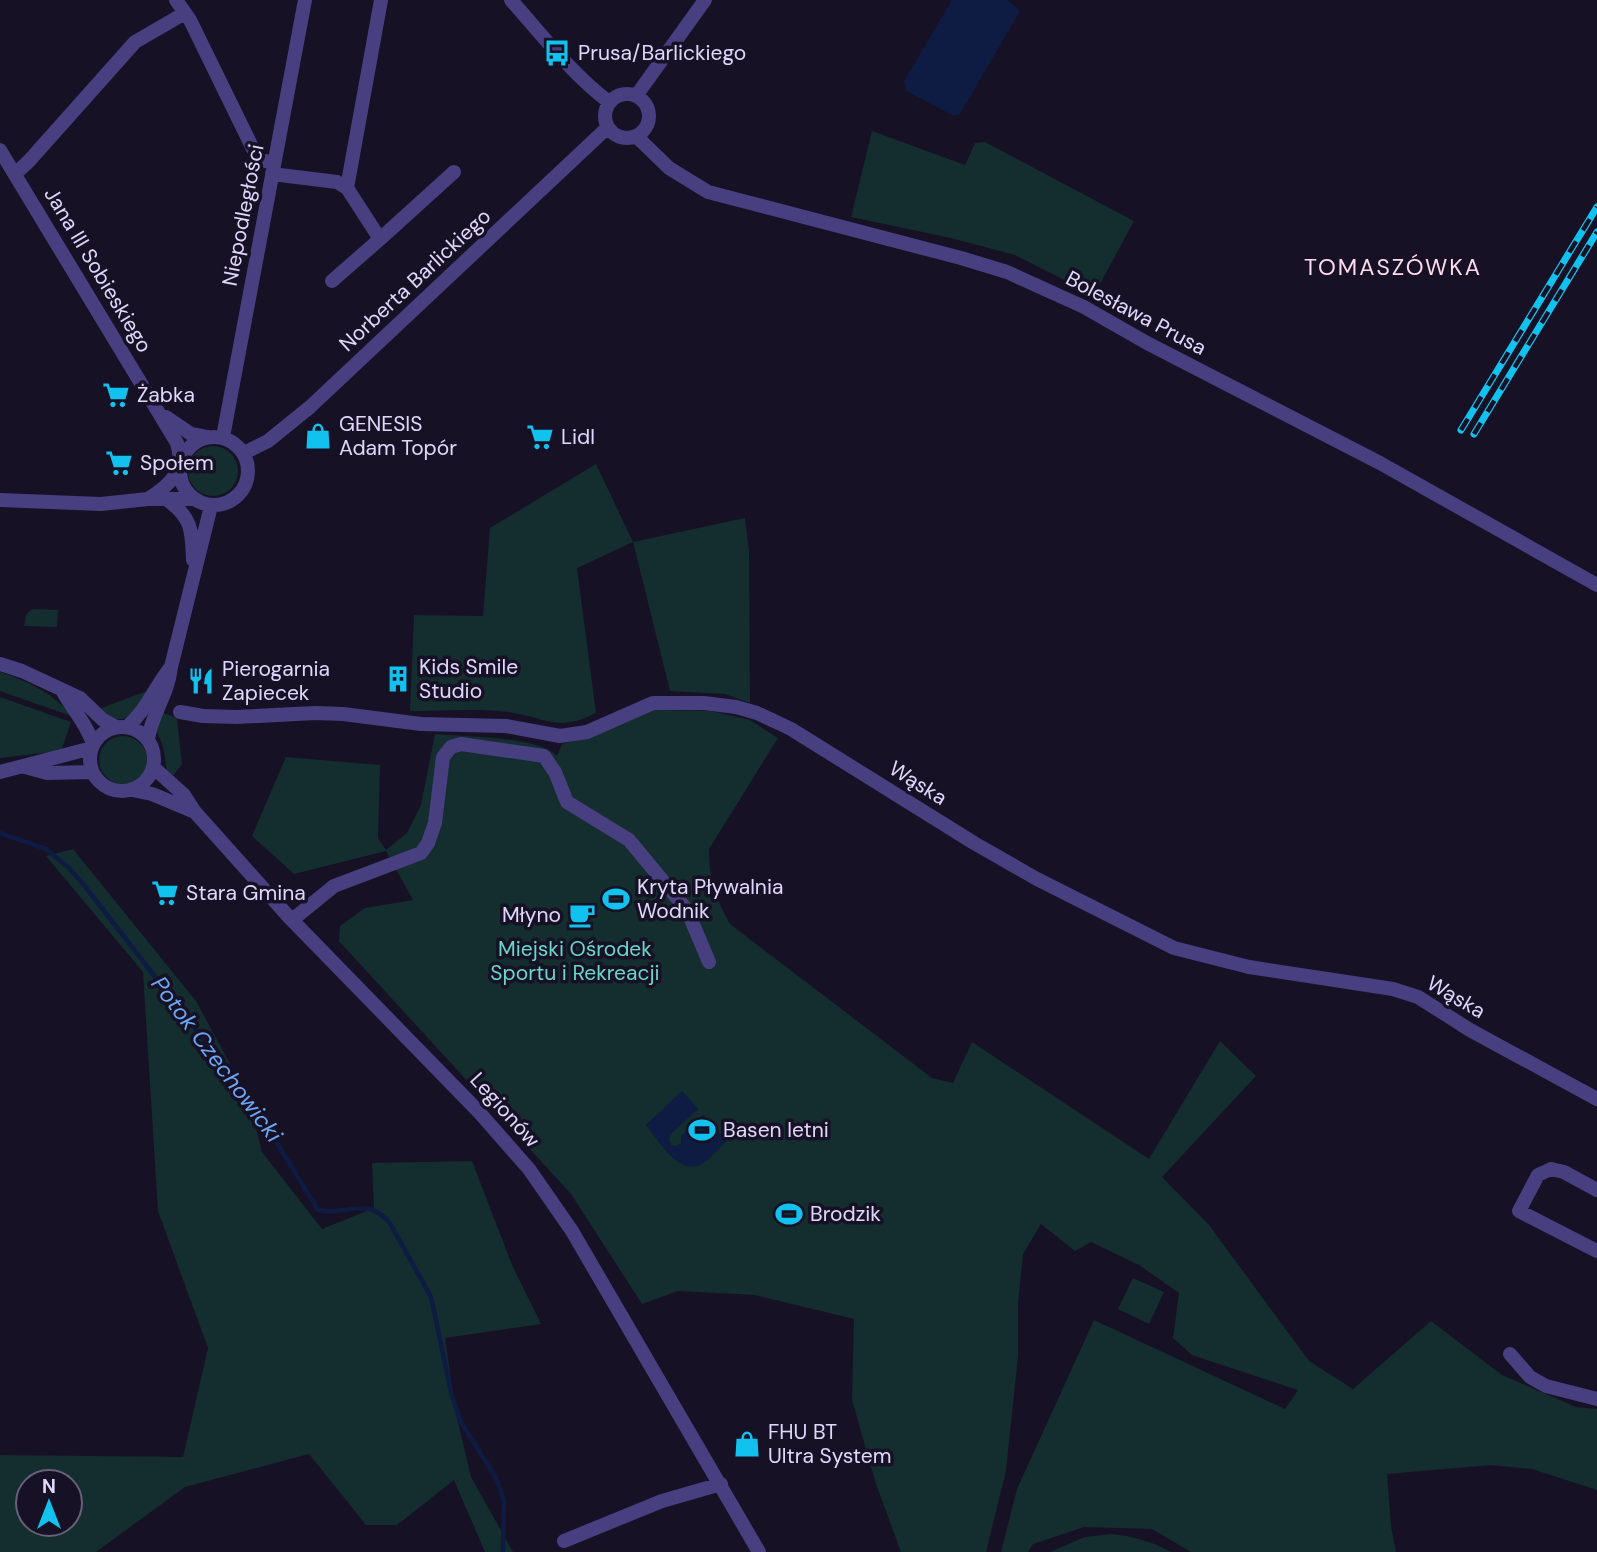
<svg xmlns="http://www.w3.org/2000/svg" width="1597" height="1552" viewBox="0 0 1597 1552" font-family="'DM Sans',sans-serif">
<style>
.green{fill:#142d2f;fill-rule:evenodd}
.water{fill:#0e1b42}
.lines{fill:none;stroke-linecap:round;stroke-linejoin:round}
.stream{stroke:#0e1b42;stroke-width:4.5}
.minor{stroke:#483f81;stroke-width:14}
.rail-casing{stroke:#11c2ef;stroke-width:7}
.rail{stroke:#171125;stroke-width:4.5;stroke-dasharray:13;stroke-linecap:butt}
.labels{text-anchor:middle;dominant-baseline:central;stroke-width:7;stroke-linejoin:round;paint-order:stroke}
.poi-label{font-size:21px;fill:#e0d8fc;stroke:#171125;text-anchor:start}
.street-label{font-size:21px;fill:#e0d8fc;stroke:#171125}
.park-label{font-size:21px;fill:#68d8c8;stroke:#171125}
.neighbourhood-label{font-size:23px;letter-spacing:2px;fill:#fddaec;stroke:#171125}
.water-label{font-size:23px;font-style:italic;fill:#6da8f5;stroke:#171125}
</style>
<rect width="100%" height="100%" fill="#171125"/>
<!-- green -->
<path class="green" d="M872 131 965 165 975 143 985 142 1134 221 1094 295 1015 255 951 238 851 217Z
M188 471a25 25 0 1 1 50 0a25 25 0 1 1-50 0Z
M596 464 633 542 745 518 749 551 750 703 725 694 670 691 633 542 577 568 596 713C557 733 546 717 508 712 476 708 442 711 410 711L414 615 483 616 490 528Z
M32 609 58 610 57 627 24 626 26 615Z
M0 672C30 682 52 693 74 717L0 691Z
M152 689 133 717C118 721 110 720 99 709Z
M0 697 71 722 61 751 0 758Z
M655 710 711 711 750 720 778 738 709 849C709 880 715 897 730 924L932 1078 953 1083 972 1042 1149 1159 1220 1041 1256 1076 1162 1177 1209 1225 1309 1361 1353 1389 1431 1321 1502 1375 1576 1407 1597 1409V1490L1532 1469 1491 1465 1387 1474 1391 1526 1396 1552H1191L1152 1529 1084 1527 1033 1544 1028 1552H1001L1017 1489 1094 1320 1285 1409 1298 1390 1192 1355 1173 1338 1179 1293 1139 1265 1091 1242 1075 1251 1041 1224 1023 1254 1018 1303V1356L1006 1471 986 1552H901L876 1484 852 1400 854 1319 755 1295 678 1291 642 1304 571 1194 339 941 340 926 365 908 413 900 386 851 294 874 252 836 286 757 380 765 378 838 386 850 407 833 421 805 435 734C464 737 538 736 557 756L562 744 591 736Z
M161 712 177 718 182 764 170 780C165 769 166 762 164 751 160 731 151 735 161 712Z
M99 760a24 24 0 1 1 48 0a24 24 0 1 1-48 0Z
M73 849 196 1001 248 1097 262 1152 322 1229 374 1208 372 1163 472 1161 512 1265 541 1324 445 1338 456 1414 471 1477 513 1552H485L454 1480 397 1525H366L309 1454 185 1487 96 1552H0V1455L183 1457 208 1348 158 1211 143 972 46 856ZM28 1482H70V1524H28Z
M1133 1278 1164 1292 1149 1324 1118 1309Z
M1111 1534C1133 1536 1151 1541 1171 1552H1050L1085 1537Z"/>
<!-- water -->
<path class="water" d="M952 0H1008L1020 11 960 114 954 116 906 91 904 81Z
M682 1091 698 1109 670 1135 669 1140 671 1145 676 1146 681 1143V1136L703 1115 727 1141C719 1148 711 1159 702 1164 679 1177 658 1140 646 1125Z"/>
<g class="lines">
<!-- stream -->
<path class="stream" d="M0 833 46 849 69 868 84 885 269 1124 274 1138 318 1210C343 1217 369 1194 391 1225L431 1297 452 1396 461 1422 497 1480 504 1500 503 1552"/>
<!-- minor -->
<path class="minor" d="M176 0 190 20 255 153 260 159 274 164
M511 0C542 35 572 74 609 102
M605 116a22 22 0 1 1 44 0a22 22 0 1 1-44 0Z
M636 96 705 0
M636 136 669 168 708 192 961 258 1007 272 1084 307 1147 343 1380 463 1597 585
M0 150 177 443C186 471 170 485 148 499
M15 174 29 161 135 42 185 13
M272 174 337 182 347 188 380 239 332 281
M347 188 381 0
M380 239 454 172
M166 417 191 434 207 437
M180 471a34 34 0 1 1 68 0a34 34 0 1 1-68 0Z
M223 437 305 0
M244 453 268 441 310 407 607 128
M166 499C192 517 192 530 193 560
M0 500 101 504 148 499H193
M0 664 22 671 80 698 103 720 116 727
M62 690C72 709 87 724 93 744
M180 712 203 716 237 717 315 713 343 714 421 724 506 726 560 736 587 732 653 703H704L736 707 757 713 791 729 974 843 1037 879 1174 948 1249 967 1393 989 1418 997 1470 1030 1597 1099
M90 759a32 32 0 1 1 64 0a32 32 0 1 1-64 0Z
M127 727C147 710 154 688 170 668
M148 739C152 713 168 695 171 667L211 506
M25 767 47 773 92 772
M153 767 184 795 195 812 288 916 478 1111 529 1169 572 1231 759 1552
M0 772 92 748
M132 790 152 794 195 812
M292 920 334 886 421 853 428 843 435 823 443 757 451 747 461 744 544 756 555 772 567 802 629 840 687 910 709 962
M1597 1190 1564 1172 1551 1169 1538 1175 1519 1211 1597 1251
M1510 1354 1530 1377 1546 1386 1597 1399
M564 1541 662 1501 721 1484"/>
<!-- rail casing -->
<g class="rail-casing">
<path id="rail" d="M1461 430 1597 207
M1474 434 1597 232"/>
</g>
<!-- rail -->
<use href="#rail" class="rail"/>
</g>
<!-- icons -->
<defs>
<g id="bus-bare" transform="scale(2.1)"><path d="M-5-6H5V4H4V6H2V4H-2V6H-4V4H-5ZM-3.5-4V0h7V-4ZM-3.5 1.2v1.5H-2V1.2ZM2 1.2v1.5H3.5V1.2Z" fill="#11c2ef" stroke="#171125" stroke-width="2.5" paint-order="stroke"/></g>
<g id="supermarket-bare" transform="scale(2.1)"><path d="M-6-5.5h2.5l.6 2H6L4.5 2H-2.5L-4.4-4H-6ZM-1.5 3.2a1.3 1.3 0 1 0 .1 0ZM3 3.2a1.3 1.3 0 1 0 .1 0Z" fill="#11c2ef" stroke="#171125" stroke-width="2.5" paint-order="stroke"/></g>
<g id="shop-bare" transform="scale(2.1)"><path d="M-5-2.5h2.3a2.7 3.5 0 0 1 5.4 0H5L5.5 6h-11ZM-1.5-2.5h3a1.5 2.3 0 0 0-3 0Z" fill="#11c2ef" stroke="#171125" stroke-width="2.5" paint-order="stroke"/></g>
<g id="building-bare" transform="scale(2.1)"><path d="M-4-6H4V6H1V3H-1V6H-4ZM-2.5-4.3h1.7v1.8h-1.7ZM.8-4.3h1.7v1.8H.8ZM-2.5-1h1.7V.8h-1.7ZM.8-1h1.7V.8H.8Z" fill="#11c2ef" stroke="#171125" stroke-width="2.5" paint-order="stroke"/></g>
<g id="restaurant-bare" transform="scale(2.1)"><path d="M-5-6h1v4h1v-4h1v4h1v-4h1v5L-1.5 .5V6h-2V.5L-5-1ZM5-6V6H3V1.5H1.5Q1.5-4 5-6Z" fill="#11c2ef" stroke="#171125" stroke-width="2.5" paint-order="stroke"/></g>
<g id="stadium-bare" transform="scale(2.1)"><path d="M0-5a6.5 5 0 1 0 0 10a6.5 5 0 1 0 0-10ZM-3.5-1.8h7v3.6h-7Z" fill="#11c2ef" stroke="#171125" stroke-width="2.5" paint-order="stroke"/></g>
<g id="cafe-bare" transform="scale(2.1)"><path d="M-5.5-4.5H6V0H3Q3 3.5 0 3.5H-2.5Q-5.5 3.5-5.5 0ZM3-3.2v2h1.7v-2ZM-6 4.5H4V6H-6Z" fill="#11c2ef" stroke="#171125" stroke-width="2.5" paint-order="stroke"/></g>
</defs>
<g fill-rule="evenodd">
<use href="#bus-bare" x="557" y="53"/>
<use href="#supermarket-bare" x="116" y="395"/>
<use href="#shop-bare" x="318" y="436"/>
<use href="#supermarket-bare" x="540" y="437"/>
<use href="#supermarket-bare" x="119" y="463"/>
<use href="#building-bare" x="398" y="679"/>
<use href="#restaurant-bare" x="201" y="681"/>
<use href="#supermarket-bare" x="165" y="893"/>
<use href="#stadium-bare" x="616" y="899"/>
<use href="#cafe-bare" x="582" y="915"/>
<use href="#stadium-bare" x="702" y="1130"/>
<use href="#stadium-bare" x="789" y="1214"/>
<use href="#shop-bare" x="747" y="1444"/>
</g>
<g class="labels">
<!-- poi labels -->
<g class="poi-label">
<text x="578" y="53">Prusa/Barlickiego</text>
<text x="137" y="395">Żabka</text>
<text x="339" y="424">GENESIS<tspan x="339" dy="24">Adam Topór</tspan></text>
<text x="561" y="437">Lidl</text>
<text x="140" y="463">Społem</text>
<text x="419" y="667">Kids Smile<tspan x="419" dy="24">Studio</tspan></text>
<text x="222" y="669">Pierogarnia<tspan x="222" dy="24">Zapiecek</tspan></text>
<text x="637" y="887">Kryta Pływalnia<tspan x="637" dy="24">Wodnik</tspan></text>
<text x="186" y="893">Stara Gmina</text>
<text x="561" y="915" text-anchor="end">Młyno</text>
<text x="723" y="1130">Basen letni</text>
<text x="810" y="1214">Brodzik</text>
<text x="768" y="1432">FHU BT<tspan x="768" dy="24">Ultra System</tspan></text>
</g>
<!-- street labels -->
<g class="street-label">
<text transform="translate(243 215) rotate(-79)">Niepodległości</text>
<text transform="translate(98 270) rotate(59)">Jana III Sobieskiego</text>
<text transform="translate(415 280) rotate(-43)">Norberta Barlickiego</text>
<text transform="translate(1136 313) rotate(28)">Bolesława Prusa</text>
<text transform="translate(918 783) rotate(32)">Wąska</text>
<text transform="translate(1456 997) rotate(30)">Wąska</text>
<text transform="translate(505 1110) rotate(48)">Legionów</text>
</g>
<!-- park labels -->
<g class="park-label">
<text x="575" y="949">Miejski Ośrodek<tspan x="575" dy="24">Sportu i Rekreacji</tspan></text>
</g>
<!-- neighbourhood labels -->
<g class="neighbourhood-label">
<text x="1393" y="267">TOMASZÓWKA</text>
</g>
<!-- water labels -->
<g class="water-label">
<text transform="translate(217 1059) rotate(53)">Potok Czechowicki</text>
</g>
</g>
<!-- north arrow -->
<g transform="translate(49 1503)"><circle r="33" fill="#171125" stroke="#67617b" stroke-width="2"/>
<path d="M0-5L12 26L0 18L-12 26Z" fill="#11c2ef"/>
<text y="-10" font-size="19" font-weight="bold" text-anchor="middle" fill="#e0d8fc">N</text>
</g>
</svg>
